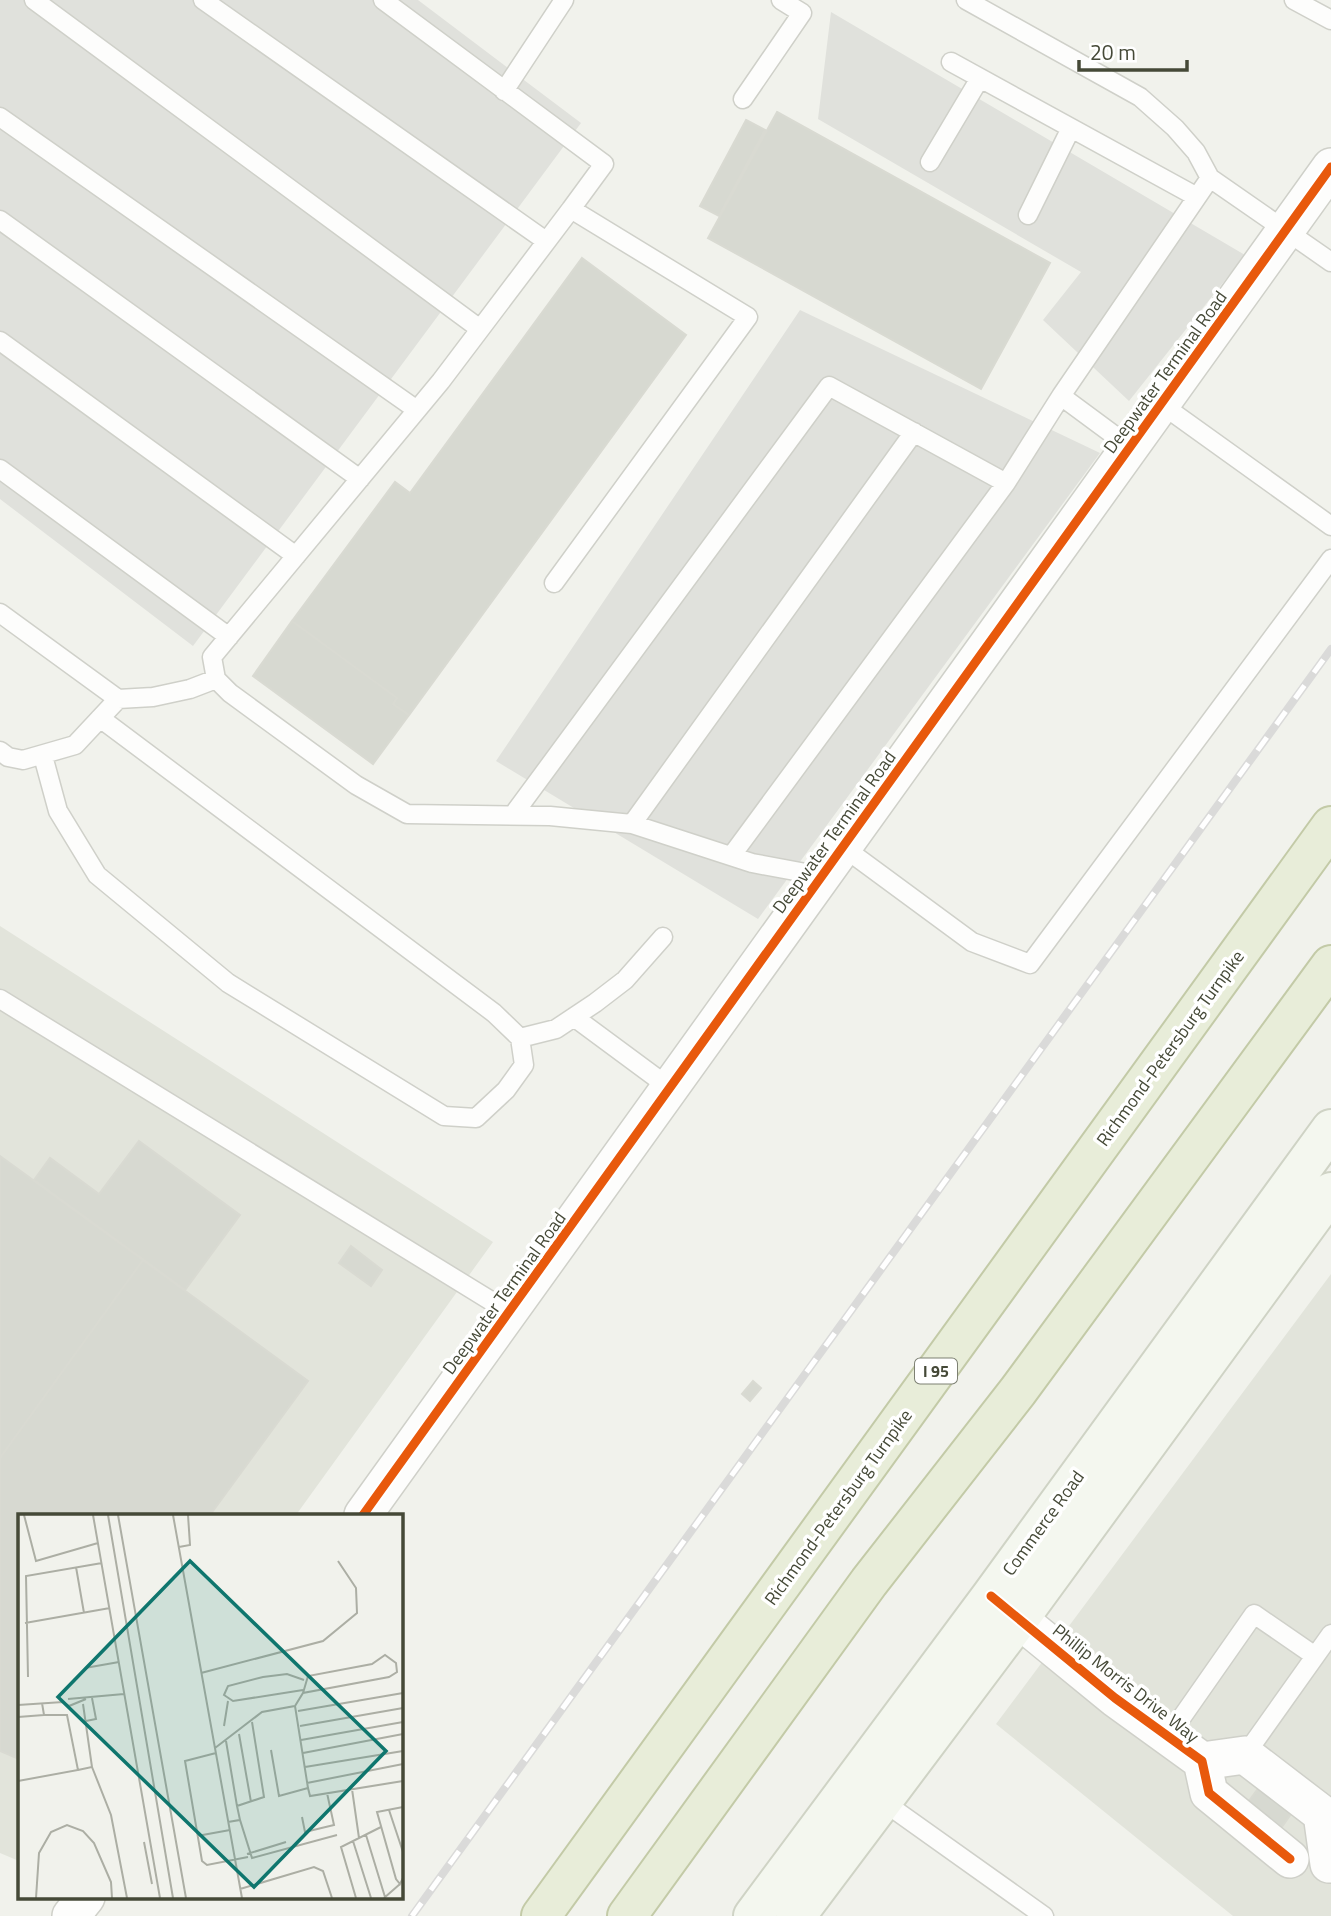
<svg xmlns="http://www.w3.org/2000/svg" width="1331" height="1916" viewBox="0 0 1331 1916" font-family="'Titillium Web',sans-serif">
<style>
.industrial{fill:#e2e4db}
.parking{fill:#e0e1dc}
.building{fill:#d7d9d1;stroke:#d9dad2;stroke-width:2}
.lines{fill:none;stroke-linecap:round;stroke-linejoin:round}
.lane-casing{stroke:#cfd0c9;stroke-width:21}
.street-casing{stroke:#cfd0c9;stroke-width:40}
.secondary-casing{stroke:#cfd3c5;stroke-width:42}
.highway-casing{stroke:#c3caa7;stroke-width:42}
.lane{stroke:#fdfdfc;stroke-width:18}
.street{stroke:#fdfdfc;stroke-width:37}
.secondary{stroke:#f4f7ef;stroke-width:38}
.highway{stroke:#e8edd9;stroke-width:38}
.rail-casing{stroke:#dadad9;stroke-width:8}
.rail{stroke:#fff;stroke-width:5;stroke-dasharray:16;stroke-linecap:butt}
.cycleway-casing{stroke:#fff;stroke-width:13}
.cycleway{stroke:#e8590c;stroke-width:9}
.labels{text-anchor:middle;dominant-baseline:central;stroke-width:7;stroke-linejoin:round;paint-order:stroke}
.shield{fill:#fff;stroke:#7d8073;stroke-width:2}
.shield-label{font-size:16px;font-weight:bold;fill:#454937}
.street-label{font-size:18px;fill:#454937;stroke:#fff}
.inset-road{fill:none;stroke:#acaea4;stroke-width:2}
.view{fill:#0f766e;fill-opacity:0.15;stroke:#0f766e;stroke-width:3.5}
.inset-edge{fill:none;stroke:#454937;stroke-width:3.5}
</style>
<rect width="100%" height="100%" fill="#f1f2ec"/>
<!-- industrial -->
<path class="industrial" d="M0 926 493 1242 296 1515H19V1861L0 1853Z
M1331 1274V1916H1233L996 1724Z"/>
<!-- parking -->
<path class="parking" d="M0 0H418L581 123 193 646 0 499Z
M831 12 1245 255 1129 401 1043 320 1081 272 818 119Z
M800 310 1100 453 758 919 496 761Z"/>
<!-- building -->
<path class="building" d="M777 112 1050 263 981 389 708 238Z
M746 120 765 130 719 216 700 206Z
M582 258 686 335 409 715 393 704 397 698 292 621 395 482 410 493Z
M292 621 397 698 393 704 409 715 373 764 253 676Z
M139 1141 240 1215 185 1290 34 1180 50 1158 99 1194Z
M0 1156 143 1260 0 1458Z
M351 1246 382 1270 371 1286 339 1263Z
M143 1260 308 1381 210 1515H19V1759L0 1751V1458Z
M753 1381 761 1388 750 1401 742 1394Z
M1265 1779 1298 1804 1279 1831 1246 1805Z"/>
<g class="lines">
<!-- lane casing -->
<g class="lane-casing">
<path id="lane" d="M34 0 480 329
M203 0 546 241
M383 0 604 164 571 209
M966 0 1140 97 1175 128 1196 152 1210 178 1061 396 1130 447
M1294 0 1331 20
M951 62 1197 197
M504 91 564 0
M743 99 802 13 781 0
M0 117 417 410
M930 162 980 78
M1210 178 1331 262
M1028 215 1071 128
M0 220 360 479
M0 341 296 556
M1161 404 1331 526
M0 469 229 637
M554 583 748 317 571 209 441 381 212 657 216 679 230 693 356 785 407 814 550 816 632 824 752 863 822 876
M0 613 118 699 153 697 190 689 216 679
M0 751 8 757 23 760 75 745 118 699
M43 756 58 811 97 875 228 983 444 1116 476 1118 506 1090 524 1065 520 1038 494 1013 100 718
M513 815 829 386 1006 483 1061 396
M632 824 914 432
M843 847 972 942 1030 964 1331 559
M732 855 1006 483
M0 999 509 1312
M574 1017 670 1088
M520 1038 556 1029 595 1003 625 980 663 937
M1168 1737 1254 1614 1315 1656
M1245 1755 1331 1634
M881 1800 1044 1916"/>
</g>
<!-- street casing -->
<g class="street-casing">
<path id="street" d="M363 1515 1331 167
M994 1599 1115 1698 1202 1761 1209 1793 1290 1859
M1202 1761 1245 1755 1322 1814 1329 1864
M71 1916 86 1897"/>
</g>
<!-- secondary casing -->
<g class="secondary-casing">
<path id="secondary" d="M753 1916 991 1596 1331 1129
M796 1916 1019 1619 1331 1192"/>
</g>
<!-- highway casing -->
<g class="highway-casing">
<path id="highway" d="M541 1916 1331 826
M627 1916 869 1582 1018 1391 1331 965"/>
</g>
<!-- lane -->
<use href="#lane" class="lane"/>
<!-- street -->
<use href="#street" class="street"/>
<!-- secondary -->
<use href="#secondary" class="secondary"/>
<!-- highway -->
<use href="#highway" class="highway"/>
<!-- rail casing -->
<g class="rail-casing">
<path id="rail" d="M412 1916 1331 649"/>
</g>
<!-- rail -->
<use href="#rail" class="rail"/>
<!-- cycleway casing -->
<g class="cycleway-casing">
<path id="cycleway" d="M363 1515 1331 167
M991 1596 1115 1698 1202 1761 1209 1793 1290 1859"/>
</g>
<!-- cycleway -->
<use href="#cycleway" class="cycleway"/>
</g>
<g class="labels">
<!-- shield labels -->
<rect class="shield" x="915" y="1358.5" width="42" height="25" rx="5"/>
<g class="shield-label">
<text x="936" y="1371">I 95</text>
</g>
<!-- street labels -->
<g class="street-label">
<text transform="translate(1165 372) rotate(-54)">Deepwater Terminal Road</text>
<text transform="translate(834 832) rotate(-54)">Deepwater Terminal Road</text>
<text transform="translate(1170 1048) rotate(-54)">Richmond-Petersburg Turnpike</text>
<text transform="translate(504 1293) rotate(-54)">Deepwater Terminal Road</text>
<text transform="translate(838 1507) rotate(-54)">Richmond-Petersburg Turnpike</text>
<text transform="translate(1043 1523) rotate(-54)">Commerce Road</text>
<text transform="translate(1126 1683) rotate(38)">Phillip Morris Drive Way</text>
</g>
</g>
<!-- overview -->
<g transform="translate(18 1514)">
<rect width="385" height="385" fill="#f1f2ec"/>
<path class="inset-road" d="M6 1 18 47 80 29M75 1 142 384M90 1 155 384M100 1 168 384M155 1 224 384M161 33 172 31 170 1M58 53 66 99M7 109 92 94M67 154 101 148M183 159 305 127 339 99 338 74 320 47M10 163 8 62 84 49M285 176 215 187 206 181 210 172 245 163 269 160 286 166M50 185 106 180M0 191 45 188 51 192 68 185M277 192 285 179 371 163 379 158 378 149 367 141 354 150 290 162 285 179M280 197 385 179M0 203 26 201M68 207 78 205 74 184M206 212 210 187M282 212 385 194M221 220 233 288M283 226 385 208M208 227 219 292M197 234 244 198 277 192 290 274 261 282 253 236M198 239 167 247 184 347 189 351 230 343M285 239 385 220M74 253 93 301 109 384M287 253 385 237M60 256 74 253 65 190M0 267 60 256 49 201H26L24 189M289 269 385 250M290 274 292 282 385 267M334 275 341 324M385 293 359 298 378 365 382 370 385 364M371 296 385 338M284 303 287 318 316 311 309 279M222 306 219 292 246 283 234 208M210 308 222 306 234 344 319 321M348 321 367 383M179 322 212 316M335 327 353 384M126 328 134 370M229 340 268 328M222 375 296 353 305 357 314 384M18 384 21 339 33 318 49 311 65 317 76 329 93 368 94 384M338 384 323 333 363 313M366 384 382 370"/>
<path class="view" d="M172 47 368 237 236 373 40 183Z"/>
<rect width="385" height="385" class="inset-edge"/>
</g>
<!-- scale -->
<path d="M1079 60v10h108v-10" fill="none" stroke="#454937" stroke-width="3.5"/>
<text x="1090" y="60" font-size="21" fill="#454937" stroke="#ffffff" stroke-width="5" paint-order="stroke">20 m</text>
</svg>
